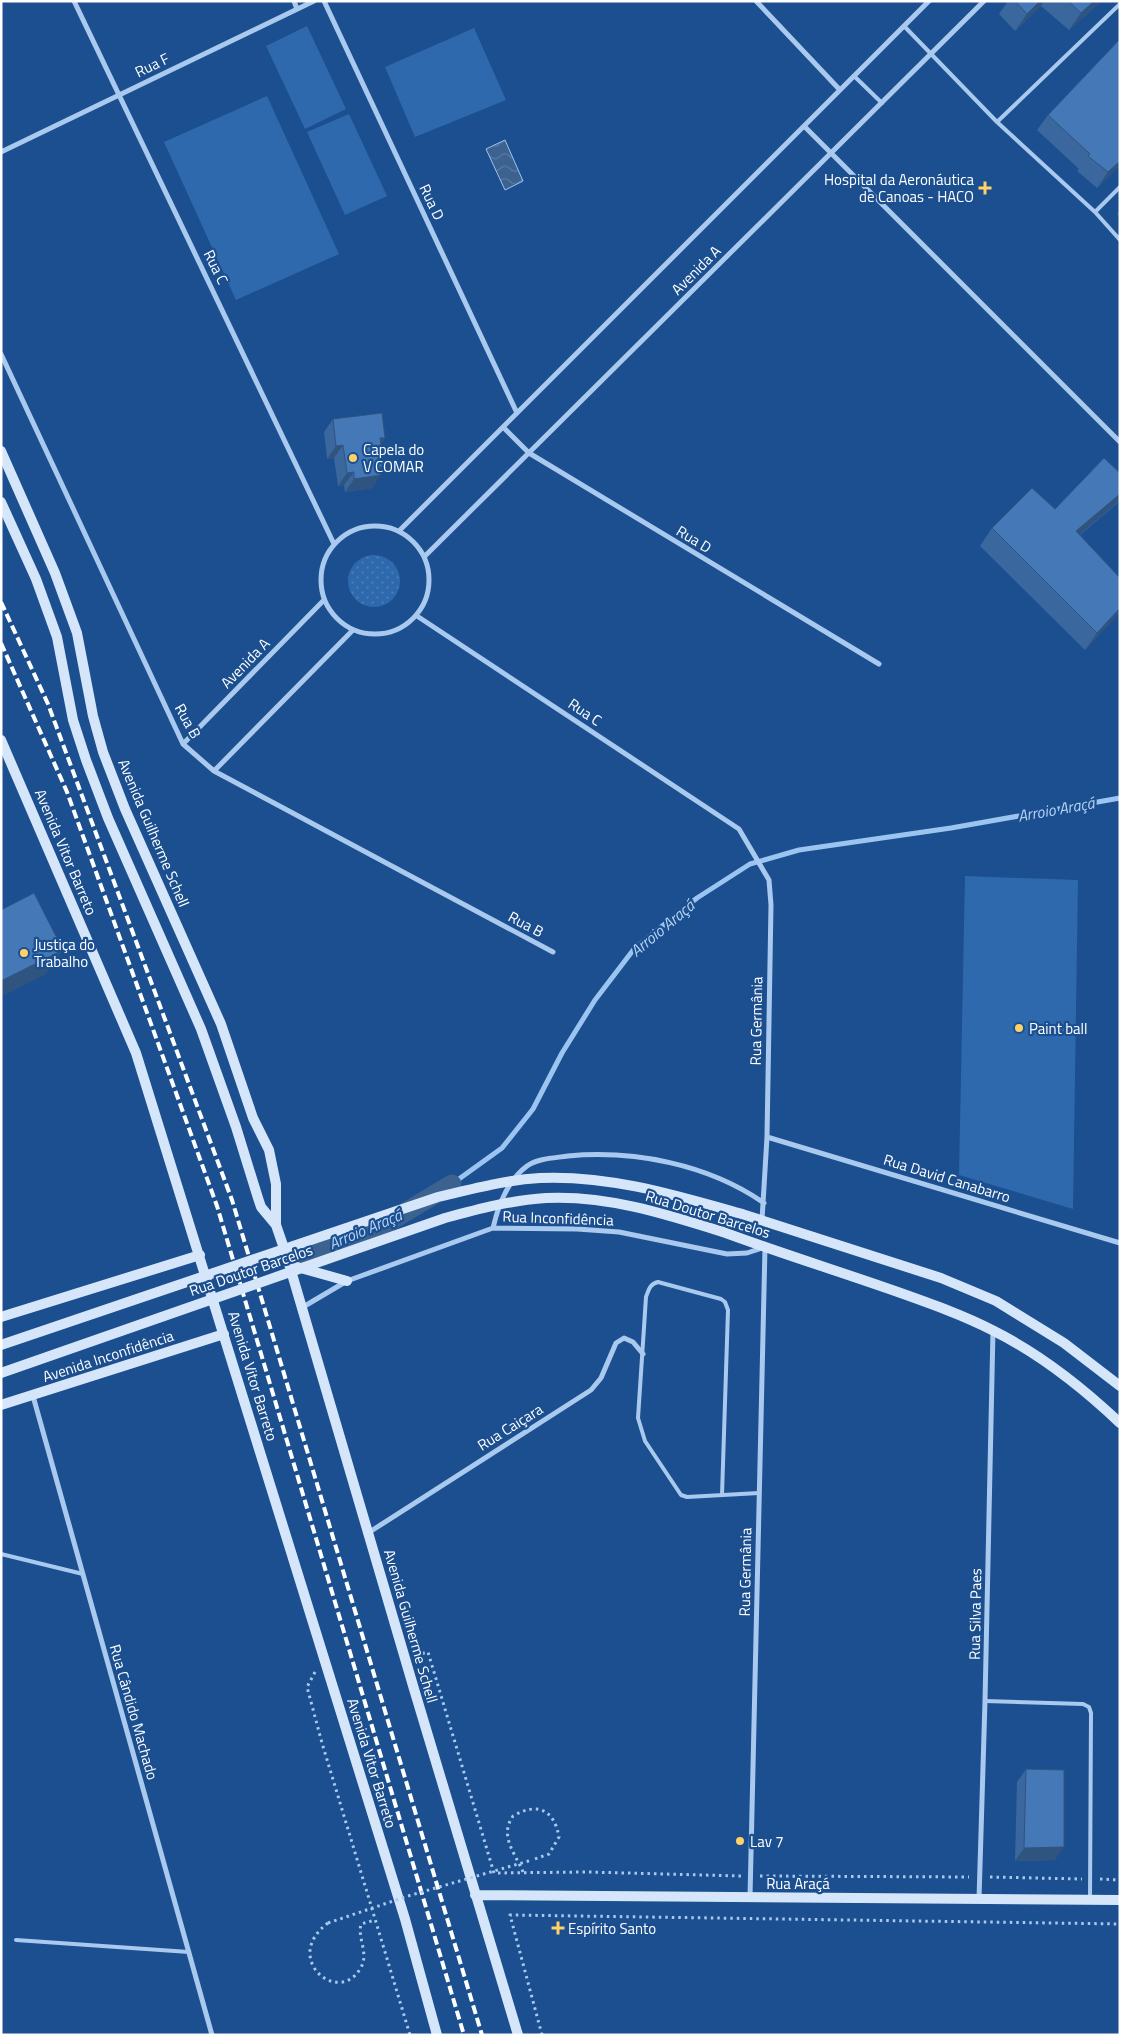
<svg xmlns="http://www.w3.org/2000/svg" width="1121" height="2036" viewBox="0 0 1121 2036" font-family="'Titillium Web',sans-serif">
<style>
.grass{fill:url(#grass-dots)}
.garden{fill:#2e69ad}
.water{fill:url(#water-waves);stroke:#9cc4f0}
.lines{fill:none;stroke-linecap:round;stroke-linejoin:round}
.stream{stroke:#9cc4f0;stroke-width:5}
.canal{stroke:#3c6290;stroke-width:19}
.path{stroke:#a9c9ee;stroke-width:3;stroke-dasharray:2.5 4;stroke-linecap:butt}
.service{stroke:#a9c9ee;stroke-width:4}
.minor{stroke:#a9c9ee;stroke-width:5}
.secondary{stroke:#d6e6fa;stroke-width:10}
.rail{stroke:#fff;stroke-width:4;stroke-dasharray:9 4;stroke-linecap:butt}
.path-bridge{stroke:#a9c9ee;stroke-width:3;stroke-dasharray:2.5 4;stroke-linecap:butt}
.secondary-bridge{stroke:#d6e6fa;stroke-width:10}
.wall{fill:#3a679d}
.shaded-wall{fill:#305480}
.building{fill:#4478b7;stroke:#305480}
.poi-dot{fill:#ffd166;stroke:#1b4f8f;stroke-width:2}
.labels{text-anchor:middle;dominant-baseline:central;stroke-width:4.5;stroke-linejoin:round;paint-order:stroke}
.street-label{font-size:15px;fill:#fff;stroke:#1b4f8f}
.poi-label{font-size:15px;fill:#fff;stroke:#1b4f8f;text-anchor:start}
.water-label{font-size:16px;font-style:italic;fill:#b5d3f5;stroke:#1b4f8f}
</style>
<defs>
<pattern id="grass-dots" width="8" height="8" patternUnits="userSpaceOnUse" patternTransform="scale(1.25)"><rect width="8" height="8" fill="#2e69ad"/><path d="M2 2h.1M6 6h.1" fill="none" stroke="#4d80b9" stroke-width="1.8" stroke-linecap="round"/></pattern>
<pattern id="water-waves" width="16" height="10" patternUnits="userSpaceOnUse" patternTransform="scale(1.25)"><rect width="16" height="10" fill="#3c6290"/><path d="M0 5q4-4 8 0t8 0" fill="none" stroke="#597aa1"/></pattern>
</defs>
<rect width="100%" height="100%" fill="#1b4f8f"/>
<!-- grass -->
<path class="grass" d="M348 581a26 26 0 1 1 52 0a26 26 0 1 1-52 0Z"/>
<!-- garden -->
<path class="garden" d="M307 26 346 109 305 129 266 46Z
M474 28 506 100 415 137 385 67Z
M267 96 339 254 236 300 164 142Z
M349 114 387 196 345 215 307 132Z
M965 876 1078 880 1073 1209 959 1175Z"/>
<!-- water -->
<path class="water" d="M505 140 523 181 505 190 486 149Z"/>
<g class="lines">
<!-- stream -->
<path class="stream" d="M452 1184 502 1148 533 1109 562 1053 595 1000 634 949 697 898 750 864 799 850 951 828 1120 798"/>
<!-- canal -->
<path class="canal" d="M291 1259 389 1222 452 1184"/>
<!-- path -->
<path class="path" d="M416 1655 428 1652 494 1873 587 1872 742 1876
M315 1672 307 1687 322 1743 410 2035
M523 1872C515 1853 499 1836 513 1816 537 1802 554 1809 559 1837L549 1854 532 1860
M760 1876 969 1877
M990 1877 1082 1879
M1100 1879 1120 1880
M328 1923C281 1958 338 2006 360 1969 370 1954 357 1939 361 1924L375 1920
M542 2035 510 1915 1120 1924"/>
<!-- service -->
<path class="service" d="M904 26 997 122 1095 212 1120 240
M854 76 882 103
M997 122 1120 4
M1095 212 1120 187
M722 1495 728 1310 725 1302 721 1299 658 1282C650 1284 649 1289 646 1297L638 1418 645 1441 681 1495 687 1497 759 1493
M1 1554 83 1574
M985 1701 1083 1704 1089 1707 1091 1713 1090 1898
M16 1940 189 1952"/>
<!-- minor -->
<path class="minor" d="M74 1 334 544
M294 1 297 9
M324 1 517 413
M756 1 840 90
M804 126 1120 442
M1 152 314 1
M1 354 183 744 214 771 553 952
M503 427 529 453 879 664
M321 580a54 54 0 1 1 108 0a54 54 0 1 1-108 0Z
M399 531 929 1
M425 556 984 1
M417 616 739 829 769 880 771 905 767 1137 762 1220
M183 744 324 600
M214 771 352 631
M767 1137 1120 1243
M493 1228C498 1206 508 1180 527 1166 538 1158 555 1158 568 1156 634 1150 708 1164 764 1203
M303 1307 347 1281 493 1228 577 1229 619 1232 727 1254 747 1253 765 1247 750 1897
M33 1396 212 2035
M368 1533 591 1390 601 1378 616 1343 624 1338 633 1342 643 1354
M979 1899 985 1701 993 1330"/>
<!-- secondary -->
<path class="secondary" d="M1 451 55 573 77 633 93 716 103 752 125 809 221 1024 253 1118 269 1150 276 1184V1225
M1 502 36 579 57 637 73 720 86 760 108 818 201 1029 236 1127 258 1198 261 1207 276 1225 287 1257 414 1689 518 2035
M1 740 136 1053 405 1919 437 2035
M742 1214 941 1278 996 1301 1064 1343 1120 1386
M723 1232C780 1253 838 1271 895 1291 929 1303 963 1315 994 1331 1040 1354 1082 1387 1120 1423
M297 1267 347 1281
M1 1317 200 1255
M1 1405 224 1334
M475 1895 1120 1900"/>
<!-- rail -->
<path class="rail" d="M1 602 48 704 232 1200 482 2035
M1 643 67 792 217 1206 464 2035"/>
<!-- path-bridge -->
<path class="path-bridge" d="M328 1923 408 1896 532 1860"/>
<!-- secondary-bridge -->
<path class="secondary-bridge" d="M1 1345 438 1197C472 1189 505 1180 540 1178 609 1175 675 1195 742 1214
M1 1373 445 1218C478 1209 512 1200 546 1198 607 1195 666 1214 723 1232"/>
</g>
<!-- wall -->
<path class="wall" d="M1008 1H1102L1069 30 1041 6 1015 31 999 14Z
M1048 115 1120 165 1097 188 1077 171 1079 169 1037 130Z
M1120 210V217L1117 214Z
M333 419 385 438 381 444V471L372 488 345 492 344 485 338 486 334 458 327 459 324 432Z
M1120 473V501L1080 535 1120 578V612L1085 650 980 546 992 528 1055 509Z
M1026 1769 1055 1860 1015 1861 1017 1782Z"/>
<!-- shaded-wall -->
<path class="shaded-wall" d="M1040 1H1044L1041 6 1015 31 1027 14Z
M1094 1H1102L1069 30 1081 13Z
M1120 161V165L1097 188 1108 172Z
M380 438H385L376 451Z
M343 445 334 458 327 459 336 446Z
M384 466 378 475H381L372 488 345 492 354 479 380 467Z
M354 472 344 485 338 486 347 473Z
M1120 494 1119 501 1064 548 1076 531Z
M1120 608V612L1085 650 1097 633Z
M63 950 46 974 1 997V981Z
M1064 1847 1055 1860 1015 1861 1024 1848Z"/>
<!-- building -->
<path class="building" d="M1015 1H1040L1027 14Z
M1068 1H1094L1081 13Z
M1120 39V161L1108 172 1088 156 1090 154 1048 115Z
M382 413 385 438H380L384 466 380 467 381 475 354 479V472L347 473 343 445 336 446 333 419Z
M1104 458 1120 473V494L1076 531 1120 578V608L1097 633 992 528 1032 488 1055 509Z
M34 893 63 950 1 981V910Z
M1026 1769 1064 1770V1847L1024 1848Z"/>
<!-- markers -->
<g class="poi-dot">
<path d="M982.5 180.5h5v5h5v5h-5v5h-5v-5h-5v-5h5z"/>
<circle cx="353" cy="458" r="5"/>
<circle cx="24" cy="953" r="5"/>
<circle cx="1019" cy="1028" r="5"/>
<circle cx="740" cy="1841" r="5"/>
<path d="M555.5 1920.5h5v5h5v5h-5v5h-5v-5h-5v-5h5z"/>
</g>
<g class="labels">
<!-- street labels -->
<g class="street-label">
<text transform="translate(152 65) rotate(-26)">Rua F</text>
<text transform="translate(432 202) rotate(65)">Rua D</text>
<text transform="translate(216 267) rotate(64)">Rua C</text>
<text transform="translate(696 270) rotate(-45)">Avenida A</text>
<text transform="translate(694 539) rotate(31)">Rua D</text>
<text transform="translate(245 663) rotate(-46)">Avenida A</text>
<text transform="translate(585 712) rotate(34)">Rua C</text>
<text transform="translate(188 721) rotate(61)">Rua B</text>
<text transform="translate(154 833) rotate(67)">Avenida Guilherme Schell</text>
<text transform="translate(66 852) rotate(67)">Avenida Vitor Barreto</text>
<text transform="translate(526 924) rotate(28)">Rua B</text>
<text transform="translate(756 1021) rotate(-89)">Rua Germânia</text>
<text transform="translate(947 1178) rotate(17)">Rua David Canabarro</text>
<text transform="translate(708 1214) rotate(17)">Rua Doutor Barcelos</text>
<text transform="translate(558 1218) rotate(2)">Rua Inconfidência</text>
<text transform="translate(251 1270) rotate(-19)">Rua Doutor Barcelos</text>
<text transform="translate(108 1356) rotate(-18)">Avenida Inconfidência</text>
<text transform="translate(253 1376) rotate(73)">Avenida Vitor Barreto</text>
<text transform="translate(510 1427) rotate(-32)">Rua Caiçara</text>
<text transform="translate(745 1572) rotate(-89)">Rua Germânia</text>
<text transform="translate(975 1614) rotate(-89)">Rua Silva Paes</text>
<text transform="translate(411 1626) rotate(74)">Avenida Guilherme Schell</text>
<text transform="translate(134 1712) rotate(74)">Rua Cândido Machado</text>
<text transform="translate(372 1763) rotate(73)">Avenida Vitor Barreto</text>
<text x="798" y="1883">Rua Araçá</text>
</g>
<!-- poi labels -->
<g class="poi-label">
<text x="974" y="179" text-anchor="end">Hospital da Aeronáutica<tspan x="974" dy="17">de Canoas - HACO</tspan></text>
<text x="363" y="449">Capela do<tspan x="363" dy="17">V COMAR</tspan></text>
<text x="34" y="944">Justiça do<tspan x="34" dy="17">Trabalho</tspan></text>
<text x="1029" y="1028">Paint ball</text>
<text x="750" y="1841">Lav 7</text>
<text x="568" y="1928">Espírito Santo</text>
</g>
<!-- water labels -->
<g class="water-label">
<text transform="translate(1056 809) rotate(-10)">Arroio Araçá</text>
<text transform="translate(662 928) rotate(-40)">Arroio Araçá</text>
<text transform="translate(365 1229) rotate(-23)">Arroio Araçá</text>
</g>
</g>
<!-- border -->
<rect width="1121" height="2036" fill="none" stroke="#ffffff" stroke-width="5"/>
</svg>
